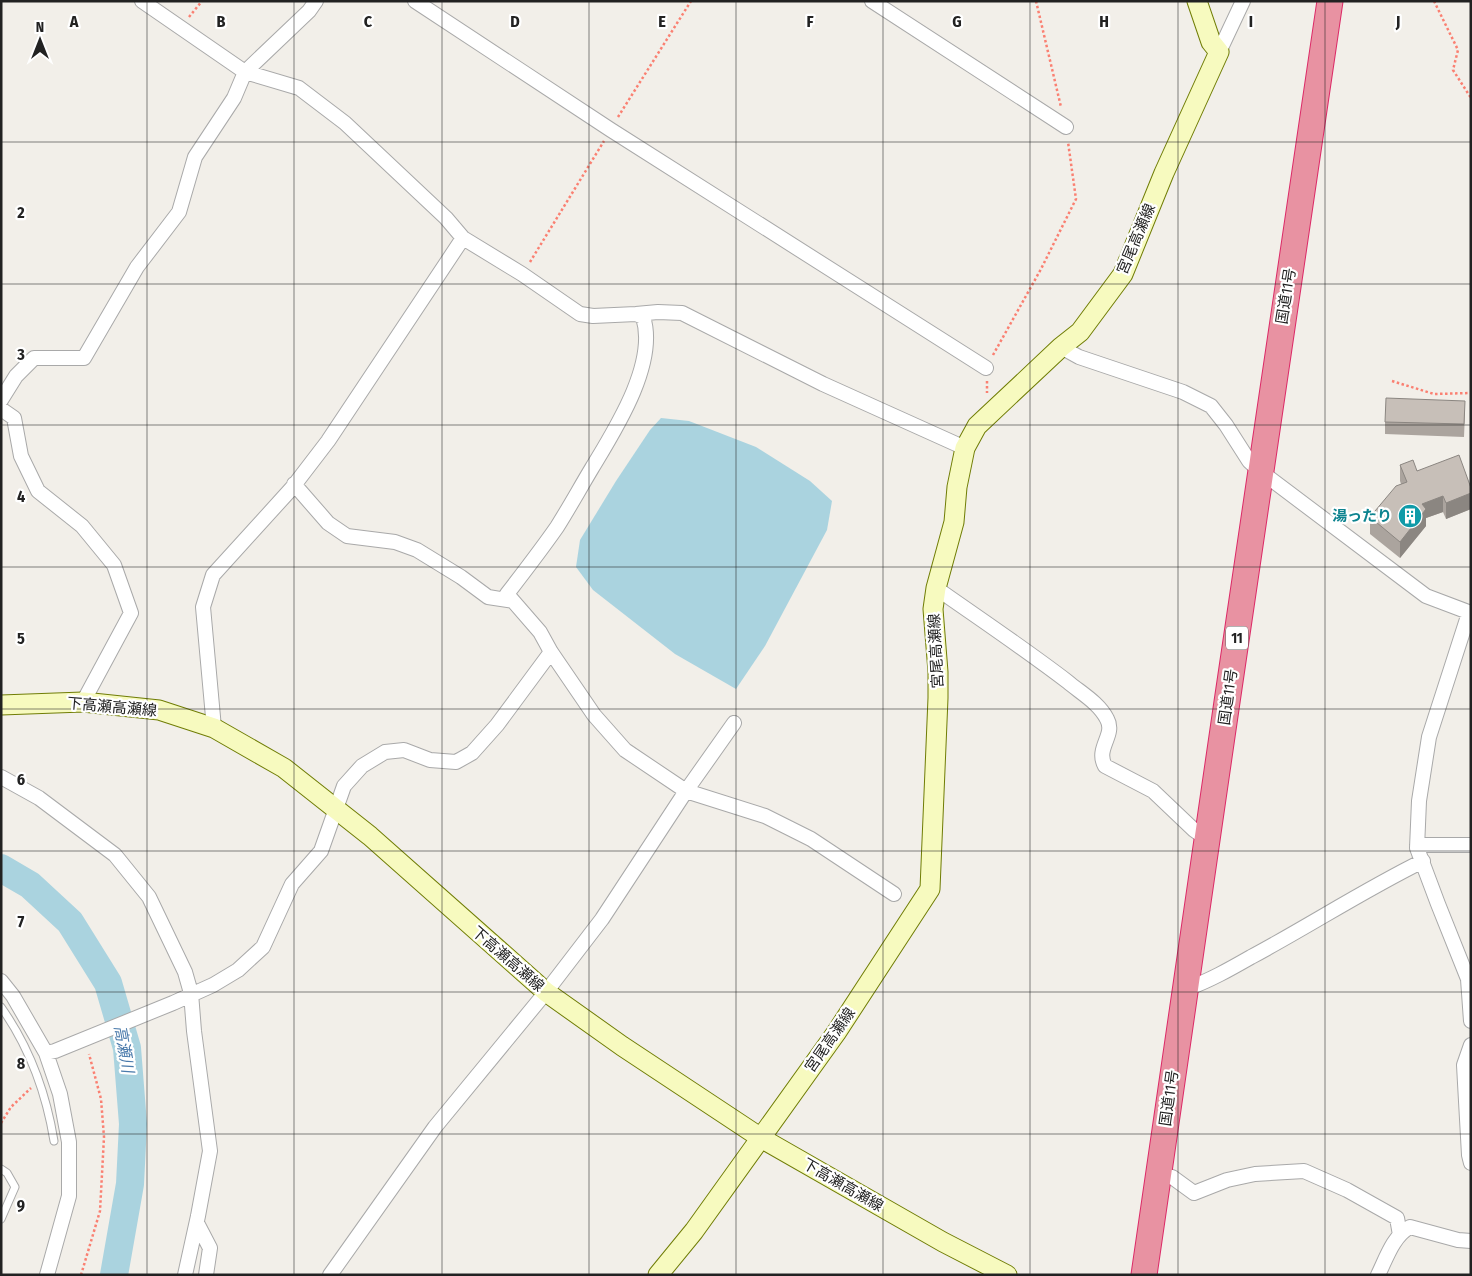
<svg xmlns="http://www.w3.org/2000/svg" width="1472" height="1276" viewBox="0 0 1472 1276" font-family="'Fira Sans Condensed','Noto Sans JP',sans-serif">
<style>
.water{fill:#aad3df}
.lines{fill:none;stroke-linecap:round;stroke-linejoin:round}
.river{stroke:#aad3df;stroke-width:28}
.lane-casing{stroke:#a9a9a9;stroke-width:9}
.street-casing{stroke:#a9a9a9;stroke-width:16}
.secondary-casing{stroke:#707d05;stroke-width:21}
.highway-casing{stroke:#dc2a67;stroke-width:27}
.path{stroke:#fa8072;stroke-width:2.5;stroke-dasharray:2.5 2.5;stroke-linecap:butt}
.lane{stroke:#fff;stroke-width:7}
.street{stroke:#fff;stroke-width:14}
.secondary{stroke:#f7fabf;stroke-width:19}
.highway{stroke:#e892a2;stroke-width:25}
.wall{fill:#aba49e}
.shaded-wall{fill:#8b8681}
.building{fill:#c7bfb8;stroke:#8b8681}
.grid{fill:none;stroke:#222;stroke-width:1;stroke-opacity:0.55}
.labels{text-anchor:middle;dominant-baseline:central;stroke-width:4.5;stroke-linejoin:round;paint-order:stroke}
.shield{fill:#fff;stroke:#646464;stroke-width:1}
.shield-label{font-size:14px;font-weight:bold;fill:#222}
.street-label{font-size:15px;fill:#222;stroke:#fff}
.culture-label{font-size:15px;font-weight:bold;fill:#0d838f;stroke:#fff;text-anchor:end}
.water-label{font-size:16px;font-style:italic;fill:#4a7aab;stroke:#fff}
.grid-label{font-size:16px;text-anchor:middle;font-weight:bold;fill:#222;stroke:#fff;stroke-width:4.5;stroke-linejoin:round;paint-order:stroke}
</style>
<rect width="100%" height="100%" fill="#f2efe9"/>
<!-- water -->
<path class="water" d="M661 418 689 421 756 447 810 481 832 501 827 530 765 646 736 689 675 654 593 590 576 567 580 540 616 481 650 430Z"/>
<g class="lines">
<!-- river -->
<path class="river" d="M1 868 30 885 70 922 108 983 127 1048 133 1124 130 1184 114 1275"/>
<!-- lane casing -->
<g class="lane-casing">
<path id="lane" d="M1 1007C30 1048 46 1092 54 1141
M1 1169 7 1173 15 1187 1 1219"/>
</g>
<!-- street casing -->
<g class="street-casing">
<path id="street" d="M142 1 245 72 299 88 345 123 446 218 463 238 522 274 580 314 593 316 636 314 658 312 682 313 823 384 965 448
M415 1 611 130 986 368
M872 1 1066 127
M1219 52 1243 1
M636 314 643 317C658 363 615 430 592 468 580 488 569 508 557 527 541 550 524 572 507 594L540 632 551 652 594 715 625 750 686 791 765 816 811 839 894 894
M1061 347 1079 357 1183 392 1211 406 1226 425 1249 461 1260 471 1426 596 1471 613
M1 400 16 376 34 358H84L137 267 179 212 195 157 234 98 245 72 309 11 316 1
M1 409 14 418 21 456 38 491 82 526 114 565 131 613 83 702
M294 484 328 523 347 536 395 542 417 550 461 577 488 597 513 601
M936 588C980 619 1025 649 1068 682 1081 693 1099 703 1107 719 1116 735 1095 748 1105 766L1153 791 1194 830 1207 839
M1469 613 1429 737 1419 801 1417 848 1438 904 1468 979 1471 1021
M214 728 203 607 213 575 292 488 328 441 463 238
M1 777 39 798 115 855 149 897 185 972 191 993 194 1031 210 1151 198 1216 185 1275
M1417 845H1471
M1 981 13 996 46 1053
M1186 989C1209 981 1230 969 1251 957 1309 926 1364 890 1423 861
M1471 1045 1464 1065 1469 1155 1471 1163
M1159 1174 1172 1177 1194 1193 1227 1180 1255 1174 1304 1171 1347 1190 1397 1218 1400 1235
M197 1223 210 1248 206 1275
M47 1275 69 1196V1142L60 1094 46 1053 55 1051 173 1003 213 985 238 970 263 947 292 884 321 851 344 786 362 766 385 752 404 750 430 760 456 762 472 753 497 725 551 652
M330 1275 435 1127 546 992 602 919 686 791 734 723
M1378 1275C1386 1259 1393 1236 1410 1227L1458 1240 1471 1241"/>
</g>
<!-- secondary casing -->
<g class="secondary-casing">
<path id="secondary" d="M1 705 83 702 159 710 214 728 284 768 370 836 546 992 622 1046 761 1138 943 1242 1007 1275
M658 1275 694 1231 836 1033 930 889 938 698V672L933 609 936 588 954 522 957 487 965 448 977 426 1061 347 1080 332 1123 274 1164 173 1219 52 1211 42 1197 1"/>
</g>
<!-- highway casing -->
<g class="highway-casing">
<path id="highway" d="M1144 1275C1206 850 1266 426 1330 1"/>
</g>
<!-- path -->
<path class="path" d="M1036 1 1061 107
M1434 1 1458 50 1453 70 1471 98
M189 17 202 1
M618 117 691 1
M530 262 604 141
M993 355 1041 269 1076 199 1068 142
M987 381V393
M1392 381 1434 394 1471 393
M1 1123 11 1107 31 1088
M81 1275 100 1211 104 1137 101 1099 89 1054"/>
<!-- lane -->
<use href="#lane" class="lane"/>
<!-- street -->
<use href="#street" class="street"/>
<!-- secondary -->
<use href="#secondary" class="secondary"/>
<!-- highway -->
<use href="#highway" class="highway"/>
</g>
<!-- wall -->
<path class="wall" d="M1465 413 1464 437 1385 434V422Z
M1400 465 1471 488V509L1446 519 1443 512 1426 518V526L1400 558 1370 534V517L1401 484 1400 481Z"/>
<!-- shaded-wall -->
<path class="shaded-wall" d="M1471 493V509L1446 519V503Z
M1443 496V512L1426 518V526L1400 558V542L1422 504Z"/>
<!-- building -->
<path class="building" d="M1386 398 1465 401 1464 424 1385 422Z
M1459 455 1471 488V493L1446 503 1443 496 1422 504 1426 509 1400 542 1370 517 1396 486 1407 482 1400 465 1413 460 1417 471Z"/>
<!-- grid -->
<path class="grid" d="M147 1V1275M294 1V1275M442 1V1275M589 1V1275M736 1V1275M883 1V1275M1030 1V1275M1178 1V1275M1325 1V1275M1 142H1471M1 284H1471M1 425H1471M1 567H1471M1 709H1471M1 851H1471M1 992H1471M1 1134H1471"/>
<!-- icons -->
<defs>
<g id="building-disc" transform="scale(1.25)"><circle r="9.5" fill="#0f9aa8" stroke="#fff"/><path d="M-4-6H4V6H1V3H-1V6H-4ZM-2.5-4.3h1.7v1.8h-1.7ZM.8-4.3h1.7v1.8H.8ZM-2.5-1h1.7V.8h-1.7ZM.8-1h1.7V.8H.8Z" fill="#fff"/></g>
</defs>
<g fill-rule="evenodd">
<use href="#building-disc" x="1410" y="516"/>
</g>
<g class="labels">
<!-- shield labels -->
<rect class="shield" x="1226" y="626.5" width="22" height="23" rx="4"/>
<g class="shield-label">
<text x="1237" y="638">11</text>
</g>
<!-- street labels -->
<g class="street-label">
<text transform="translate(1136 239) rotate(-67)">宮尾高瀬線</text>
<text transform="translate(1286 296) rotate(-81)">国道11号</text>
<text transform="translate(936 651) rotate(-93)">宮尾高瀬線</text>
<text transform="translate(1228 697) rotate(-82)">国道11号</text>
<text transform="translate(112 707) rotate(5)">下高瀬高瀬線</text>
<text transform="translate(508 959) rotate(41)">下高瀬高瀬線</text>
<text transform="translate(830 1040) rotate(-55)">宮尾高瀬線</text>
<text transform="translate(1169 1098) rotate(-82)">国道11号</text>
<text transform="translate(843 1185) rotate(30)">下高瀬高瀬線</text>
</g>
<!-- culture labels -->
<g class="culture-label">
<text x="1392" y="516">湯ったり</text>
</g>
<!-- water labels -->
<g class="water-label">
<text transform="translate(124 1049) rotate(80)">高瀬川</text>
</g>
</g>
<g class="grid-label">
<text x="74" y="27">A</text>
<text x="221" y="27">B</text>
<text x="368" y="27">C</text>
<text x="515" y="27">D</text>
<text x="662" y="27">E</text>
<text x="810" y="27">F</text>
<text x="957" y="27">G</text>
<text x="1104" y="27">H</text>
<text x="1251" y="27">I</text>
<text x="1398" y="27">J</text>
<text x="21" y="218">2</text>
<text x="21" y="360">3</text>
<text x="21" y="502">4</text>
<text x="21" y="644">5</text>
<text x="21" y="785">6</text>
<text x="21" y="927">7</text>
<text x="21" y="1069">8</text>
<text x="21" y="1211">9</text>
</g>
<!-- border -->
<rect width="1472" height="1276" fill="none" stroke="#222222" stroke-width="5"/>
<!-- north arrow -->
<g transform="translate(40 40)" stroke="#ffffff" stroke-width="4" paint-order="stroke">
<path d="M0-4L9 19L0 12L-9 19Z" fill="#222222"/>
<text y="-8" font-size="14" font-weight="bold" text-anchor="middle" fill="#222222">N</text>
</g>
</svg>
